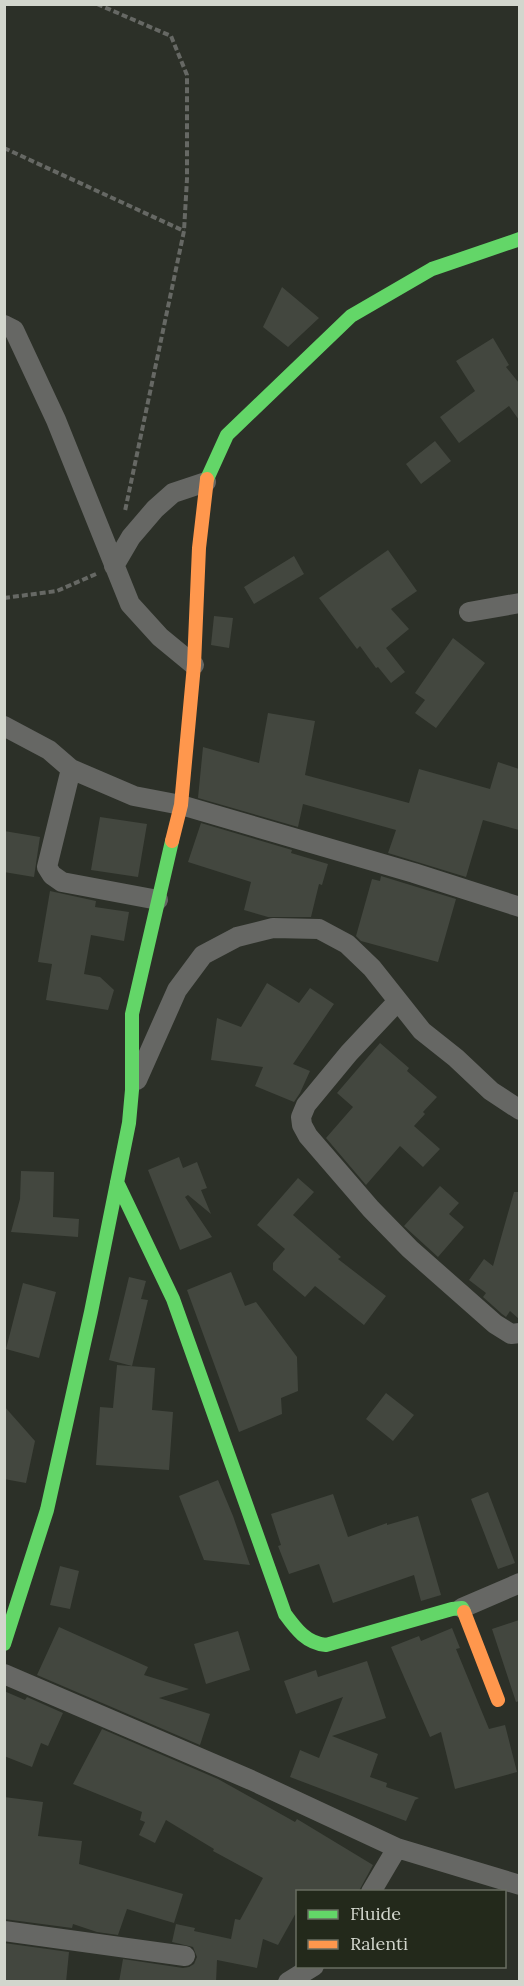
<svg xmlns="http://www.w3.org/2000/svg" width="524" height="1986" viewBox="0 0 524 1986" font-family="Lora,serif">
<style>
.building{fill:#43473f}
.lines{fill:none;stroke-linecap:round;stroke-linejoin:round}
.path{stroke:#666864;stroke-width:4;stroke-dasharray:6 3;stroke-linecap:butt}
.street{stroke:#666764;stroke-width:20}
.fast{stroke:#63d668;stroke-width:14}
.slow{stroke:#ff974d;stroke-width:14}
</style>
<rect width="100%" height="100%" fill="#2c3028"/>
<!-- building -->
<path class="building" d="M282 287 319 318 288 347 263 327Z
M493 338 509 365 506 367 519 383V420L509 406 459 443 440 417 475 391 456 361Z
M435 441 451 461 421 484 406 464Z
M388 550 417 591 391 609 409 629 386 648 405 672 391 683 378 667 376 668 360 646 357 649 351 641 319 598Z
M294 556 304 574 254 604 244 587Z
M214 616 233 618 229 648 211 645Z
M453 638 485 663 436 728 415 713 425 700 415 693Z
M268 713 315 721 305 775 409 803 419 769 490 789 498 762 519 769V830L483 820 466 877 388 853 396 830 303 804 298 827 198 798 203 747 259 763Z
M100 817 147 824 138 877 91 870Z
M201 823 292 850 291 853 328 864 322 885 319 884 311 917H268L244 910 251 882 188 862Z
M4 831 40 837 34 877 4 872Z
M381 876 456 899 438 962 361 941 356 936 372 879 380 881Z
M50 891 96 901 95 907 129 912 124 941 91 935 84 974 100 977 114 990 108 1010 46 1000 52 964 38 962Z
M267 983 299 1003 310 988 334 1004 293 1064 310 1071 300 1093 294 1102 255 1086 263 1067 211 1060 217 1018 241 1027Z
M380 1043 409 1068 407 1071 437 1097 423 1112 425 1114 414 1126 440 1149 423 1167 400 1146 366 1185 326 1138 353 1107 337 1093Z
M179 1157 183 1168 197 1162 207 1188 201 1190 211 1214 188 1195 185 1197 212 1237 180 1250 148 1170Z
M21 1171 54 1172 53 1217 79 1219 78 1237 11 1232 20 1199Z
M298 1178 314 1192 293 1215 341 1257 338 1259 386 1296 364 1325 315 1286 305 1297 273 1270V1263L285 1249 257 1225Z
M440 1186 459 1203 449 1214 464 1227 438 1257 404 1226Z
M514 1192H519V1319L510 1311 506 1317 502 1314 483 1297 486 1293 469 1280 484 1259 493 1266Z
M231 1272 245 1306 256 1302 297 1357 298 1391 281 1398 282 1414 239 1432 187 1290Z
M129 1277 146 1281 141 1299 148 1300 132 1366 109 1360Z
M23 1283 56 1292 39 1358 6 1349Z
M117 1365 155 1368 152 1410 173 1412 169 1470 96 1465 100 1407 113 1408Z
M386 1393 414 1415 393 1441 366 1419Z
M4 1406 35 1441 26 1483 4 1479Z
M218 1480 233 1516 250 1565 204 1560 179 1496Z
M488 1492 515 1563 498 1569 471 1499Z
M333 1494 348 1537 387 1523V1525L418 1516 441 1595 421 1601 414 1575 333 1603 319 1564 289 1574 278 1546 281 1545 271 1514Z
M60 1566 79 1571 70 1609 50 1605Z
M519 1620V1701L516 1702 492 1629Z
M59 1627 148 1667 144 1675 189 1689 159 1698 210 1714 200 1745 37 1675Z
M452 1628 460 1648 456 1649 489 1729 505 1725 517 1772 455 1789 441 1732 430 1737 391 1647 419 1636 421 1641Z
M238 1631 250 1670 206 1684 194 1644Z
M367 1661 386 1718 332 1736 378 1754 370 1777 387 1783 386 1787 419 1798 415 1800 406 1821 290 1777 300 1750 319 1758 343 1697 296 1714 284 1681 316 1670 318 1677Z
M4 1691 25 1700 27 1697 63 1713 48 1746 41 1743 32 1767 4 1756Z
M102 1729 218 1779 295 1822 297 1819 373 1865 360 1889 358 1892H297V1911L278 1945 263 1939 257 1968 217 1960 216 1982H119L123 1959 183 1968 189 1967 194 1964 197 1957 193 1947 172 1942 176 1924 195 1928 194 1931 231 1939 235 1919 240 1920 263 1878 213 1851 214 1849 166 1820 155 1843 139 1835 145 1822 140 1820 142 1812 73 1784Z
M4 1797 43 1802 38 1836 82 1841 79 1864 183 1894 174 1923 127 1909 118 1935 97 1932 73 1924 72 1928 4 1919Z
M4 1943 69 1952 66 1982H4Z"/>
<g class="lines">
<!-- path -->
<path class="path" d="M97 4 171 36 187 75V179L184 231 125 511
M4 148 184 231
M4 598 57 591 96 574"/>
<!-- street -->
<path class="street" d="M4 325 14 330 56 420 130 604 160 637 194 665
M114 566 131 537 155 509 173 493 206 482
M469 612 520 603
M4 726 49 750 71 769 134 796 181 805 414 873 520 907
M71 769 47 867 52 875 62 882 158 900
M397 1002 349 1053 306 1105 301 1117 302 1125 308 1136 371 1209 410 1249 495 1324 511 1334 520 1333
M137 1080 177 990 203 955 237 937 273 928 319 929 347 944 372 968 422 1031 456 1058 491 1091 520 1110
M462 1608 520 1583
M4 1674 251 1780 397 1848 520 1885
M371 1892 397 1848
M4 1931 185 1956
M288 1982 314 1966"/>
<!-- fast -->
<path class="fast" d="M207 479 227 435 351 316 432 269 520 239
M117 1182 173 1299 285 1614C296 1629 306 1643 326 1645L452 1609 462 1608 464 1612
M4 1644 47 1510 91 1312 129 1123 132 1090V1014L172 841"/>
<!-- slow -->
<path class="slow" d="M172 841 181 805 194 665 199 548 207 479
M464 1612 498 1700"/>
</g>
<!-- border -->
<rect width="524" height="1986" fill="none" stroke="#d2d6cd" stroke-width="12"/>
<!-- legend -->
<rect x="296" y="1890" width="210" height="78" fill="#23291b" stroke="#696e62" stroke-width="1.5"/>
<rect x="308" y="1910" width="30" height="9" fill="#63d668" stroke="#696e62" stroke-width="1.5"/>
<text x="350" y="1920" font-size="18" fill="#d2d6cd">Fluide</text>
<rect x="308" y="1940" width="30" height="9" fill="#ff974d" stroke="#696e62" stroke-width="1.5"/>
<text x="350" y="1950" font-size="18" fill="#d2d6cd">Ralenti</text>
</svg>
